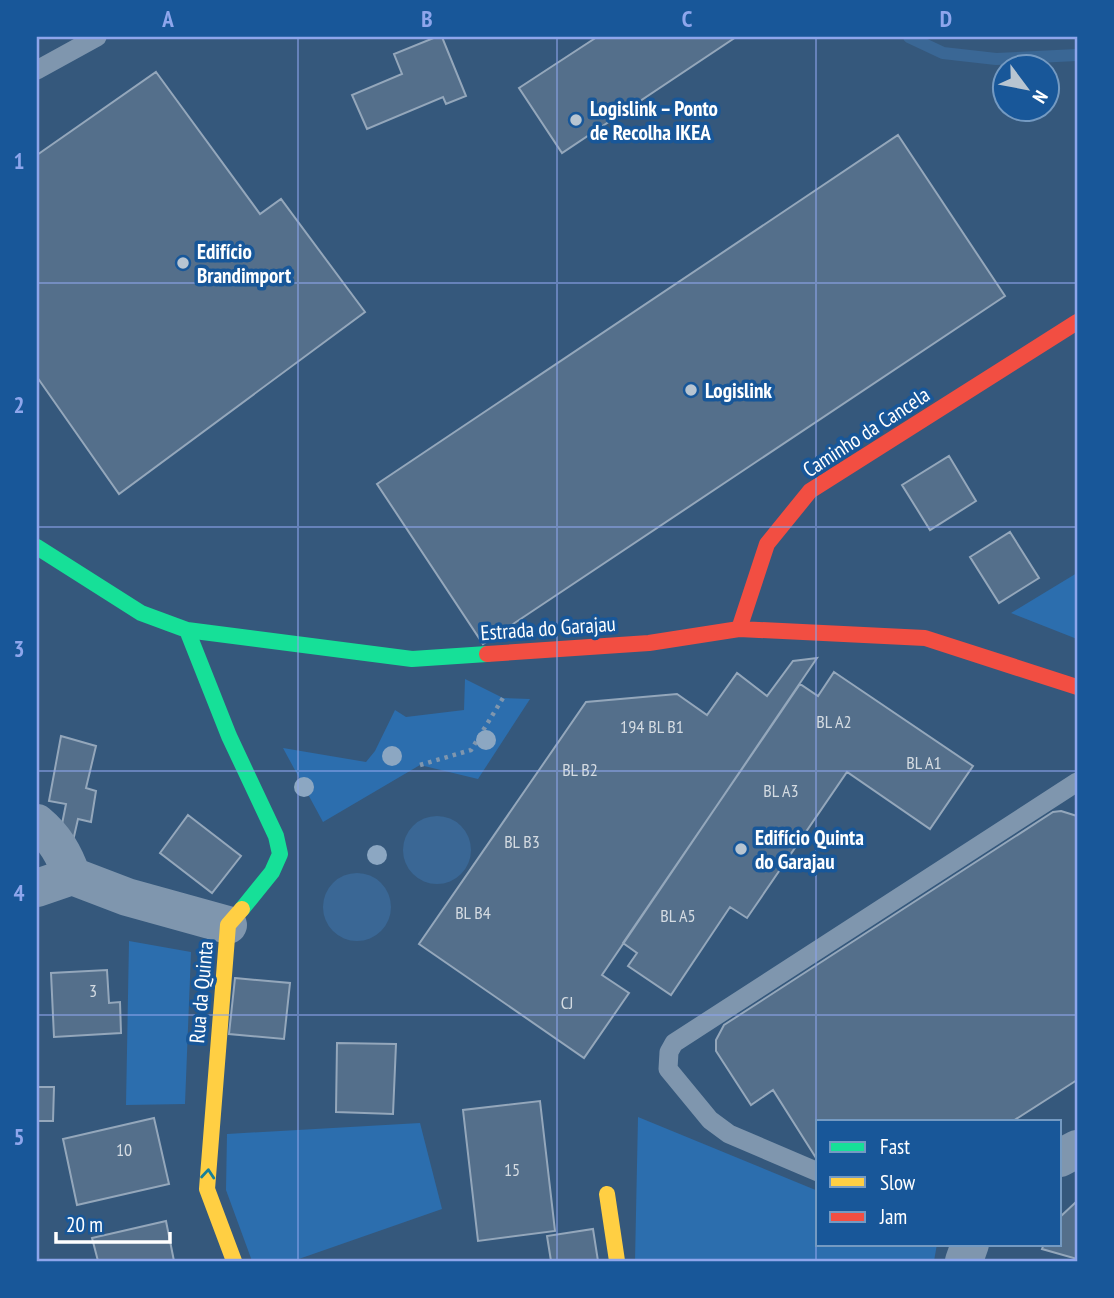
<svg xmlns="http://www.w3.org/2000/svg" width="1114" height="1298" viewBox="0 0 1114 1298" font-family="'PT Sans Narrow',sans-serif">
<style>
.green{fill:#2c6eae}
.water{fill:#3a6795}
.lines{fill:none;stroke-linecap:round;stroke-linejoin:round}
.stream{stroke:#3a6795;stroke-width:12}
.building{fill:#546f8b;stroke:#94a7bb;stroke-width:2}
.path{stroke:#7f96ae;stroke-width:4.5;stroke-dasharray:3.5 5;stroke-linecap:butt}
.lane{stroke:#7f96ae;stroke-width:19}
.street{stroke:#7f96ae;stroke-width:38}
.fast{stroke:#16e098;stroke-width:16}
.slow{stroke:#ffcf43;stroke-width:16}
.jam{stroke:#f24e42;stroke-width:16}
.tree{fill:#8ca7c2}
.oneway{stroke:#178099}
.grid{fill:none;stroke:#8ea6ec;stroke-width:2;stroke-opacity:0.55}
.poi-dot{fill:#b8c5d1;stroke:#185799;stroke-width:2.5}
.labels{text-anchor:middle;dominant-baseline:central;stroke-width:7;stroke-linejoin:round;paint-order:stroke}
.number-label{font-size:18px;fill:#d4dbe2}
.poi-label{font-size:21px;font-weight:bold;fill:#fff;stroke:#185799;text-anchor:start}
.street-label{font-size:21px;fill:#fff;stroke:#185799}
.neatline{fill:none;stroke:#8ea6ec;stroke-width:2.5}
.grid-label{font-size:23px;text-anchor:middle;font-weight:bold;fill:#8ea6ec}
</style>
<rect width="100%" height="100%" fill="#35587c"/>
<!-- green -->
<path class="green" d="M1077 573V639L1011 613Z
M465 679 503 698 530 699 478 779 420 765 323 822 283 748 366 762 375 751 395 710 406 717 464 710Z
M129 941 191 952 185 1104 126 1105Z
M638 1117 818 1191V1244H937L934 1261H635Z
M420 1123 442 1209 293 1261H252L226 1190 227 1134Z"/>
<!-- water -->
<path class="water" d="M403 850a34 34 0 1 1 68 0a34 34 0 1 1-68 0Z
M323 907a34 34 0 1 1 68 0a34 34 0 1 1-68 0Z"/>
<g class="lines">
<!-- stream -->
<path class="stream" d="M909 37 943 53 996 59 1077 55"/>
</g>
<!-- building -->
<path class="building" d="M436 37H442L466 96 446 104 443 97 367 129 352 95 402 74 394 54Z
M597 37H736L562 153 519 88Z
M156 72 260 214 281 199 365 312 119 494 37 377V155Z
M898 135 1005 296 483 644 377 484Z
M949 456 976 501 930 530 902 485Z
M1010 532 1039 578 999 603 970 557Z
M817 658 602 975 629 993 584 1058 419 944 586 702 677 694 707 715 737 673 767 696 793 661Z
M834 672 973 766 930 829 847 772 747 918 730 907 671 995 628 966 637 953 623 943 800 684 818 696Z
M61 736 96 746 86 788 96 791 91 822 78 819 73 841 59 839 66 804 49 801Z
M1061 811 1077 816V1080L1013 1121H818V1161L773 1090 751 1105 716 1051V1040L724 1025 1053 812Z
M188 815 241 856 212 893 160 853Z
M107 970 109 1003 120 1002 121 1033 54 1037 51 973Z
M235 978 290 983 284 1039 229 1034Z
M337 1043 396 1044 393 1114 336 1112Z
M37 1087H54L53 1121H37Z
M540 1101 555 1231 478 1241 463 1110Z
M154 1118 169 1184 77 1205 63 1139Z
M1077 1201V1259L1042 1249 1044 1244H1060V1217Z
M166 1221 174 1261H98L92 1238Z
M593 1229 598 1261H551L547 1236Z"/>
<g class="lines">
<!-- path -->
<path class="path" d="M420 765 471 750 503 698"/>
<!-- lane -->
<path class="lane" d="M37 70 97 37
M818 1172 729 1134 710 1120 668 1069 669 1052 674 1043 1077 782"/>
<!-- street -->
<path class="street" d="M37 823C55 838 64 854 72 876
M72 876 127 897 228 925
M37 888 72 876
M1060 1158 1077 1149
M964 1261 970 1244"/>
<!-- fast -->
<path class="fast" d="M37 547 141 613 187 630 412 659 487 654
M187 630 229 736 276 836 280 854 272 872 242 909"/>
<!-- slow -->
<path class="slow" d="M607 1194 617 1261
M234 1261 207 1189 228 925 242 909"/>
<!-- jam -->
<path class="jam" d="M739 629 767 544 810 491 1077 322
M487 654 649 643 739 629 925 638 1077 687"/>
</g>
<!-- trees -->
<g class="tree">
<circle cx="486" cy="740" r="10"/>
<circle cx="392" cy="756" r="10"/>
<circle cx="304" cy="787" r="10"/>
<circle cx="377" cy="855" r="10"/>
</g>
<!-- one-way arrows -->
<defs><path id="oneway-chevron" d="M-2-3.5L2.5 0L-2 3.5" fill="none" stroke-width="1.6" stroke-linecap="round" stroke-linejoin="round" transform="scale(1.75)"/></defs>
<use class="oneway" href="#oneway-chevron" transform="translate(208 1174) rotate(-85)"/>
<!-- grid -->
<path class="grid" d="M298 37V1261M557 37V1261M816 37V1261M37 283H1077M37 527H1077M37 771H1077M37 1015H1077"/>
<!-- markers -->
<g class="poi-dot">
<circle cx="576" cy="120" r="7"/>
<circle cx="183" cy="263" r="7"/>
<circle cx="691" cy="390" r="7"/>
<circle cx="741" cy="849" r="7"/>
</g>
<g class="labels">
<!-- number labels -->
<g class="number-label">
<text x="834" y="721">BL A2</text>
<text x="652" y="726">194 BL B1</text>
<text x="924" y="762">BL A1</text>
<text x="580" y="769">BL B2</text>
<text x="781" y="790">BL A3</text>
<text x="522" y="841">BL B3</text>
<text x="473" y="912">BL B4</text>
<text x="678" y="915">BL A5</text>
<text x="93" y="990">3</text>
<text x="567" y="1002">CJ</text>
<text x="124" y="1149">10</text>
<text x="512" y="1169">15</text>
</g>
<!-- poi labels -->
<g class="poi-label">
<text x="590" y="108">Logislink – Ponto<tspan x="590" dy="24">de Recolha IKEA</tspan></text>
<text x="197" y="251">Edifício<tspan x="197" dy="24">Brandimport</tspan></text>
<text x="705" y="390">Logislink</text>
<text x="755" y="837">Edifício Quinta<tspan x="755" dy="24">do Garajau</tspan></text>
</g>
<!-- street labels -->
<g class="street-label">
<text transform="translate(866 432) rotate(-33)">Caminho da Cancela</text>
<text transform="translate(548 628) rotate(-4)">Estrada do Garajau</text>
<text transform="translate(201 992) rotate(-85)">Rua da Quinta</text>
</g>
</g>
<!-- border -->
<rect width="1114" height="1298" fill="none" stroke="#185799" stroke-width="77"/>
<!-- legend -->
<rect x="816" y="1120" width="245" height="126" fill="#185799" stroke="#749ac2" stroke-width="2"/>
<rect x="830" y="1142" width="35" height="10" fill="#16e098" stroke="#749ac2" stroke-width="2"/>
<text x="880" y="1154" font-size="21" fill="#ffffff">Fast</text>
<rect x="830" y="1177" width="35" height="10" fill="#ffcf43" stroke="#749ac2" stroke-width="2"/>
<text x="880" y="1190" font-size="21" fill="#ffffff">Slow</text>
<rect x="830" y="1212" width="35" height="10" fill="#f24e42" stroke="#749ac2" stroke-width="2"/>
<text x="880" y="1224" font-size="21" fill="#ffffff">Jam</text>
<!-- north arrow -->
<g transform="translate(1026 88) rotate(122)"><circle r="33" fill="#185799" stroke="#749ac2" stroke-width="2"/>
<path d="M0-5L12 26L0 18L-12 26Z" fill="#b8c5d1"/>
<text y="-10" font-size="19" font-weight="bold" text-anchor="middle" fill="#ffffff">N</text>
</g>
<!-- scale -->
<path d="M56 1232v10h114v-10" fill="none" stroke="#ffffff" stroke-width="3.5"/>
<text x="66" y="1232" font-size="21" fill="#ffffff" stroke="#185799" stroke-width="5" paint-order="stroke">20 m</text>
<rect x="38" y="38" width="1038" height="1222" class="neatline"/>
<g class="grid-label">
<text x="168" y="27">A</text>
<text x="427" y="27">B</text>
<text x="687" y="27">C</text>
<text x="946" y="27">D</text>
<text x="19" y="169">1</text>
<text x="19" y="413">2</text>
<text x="19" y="657">3</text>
<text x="19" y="901">4</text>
<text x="19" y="1145">5</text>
</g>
</svg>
